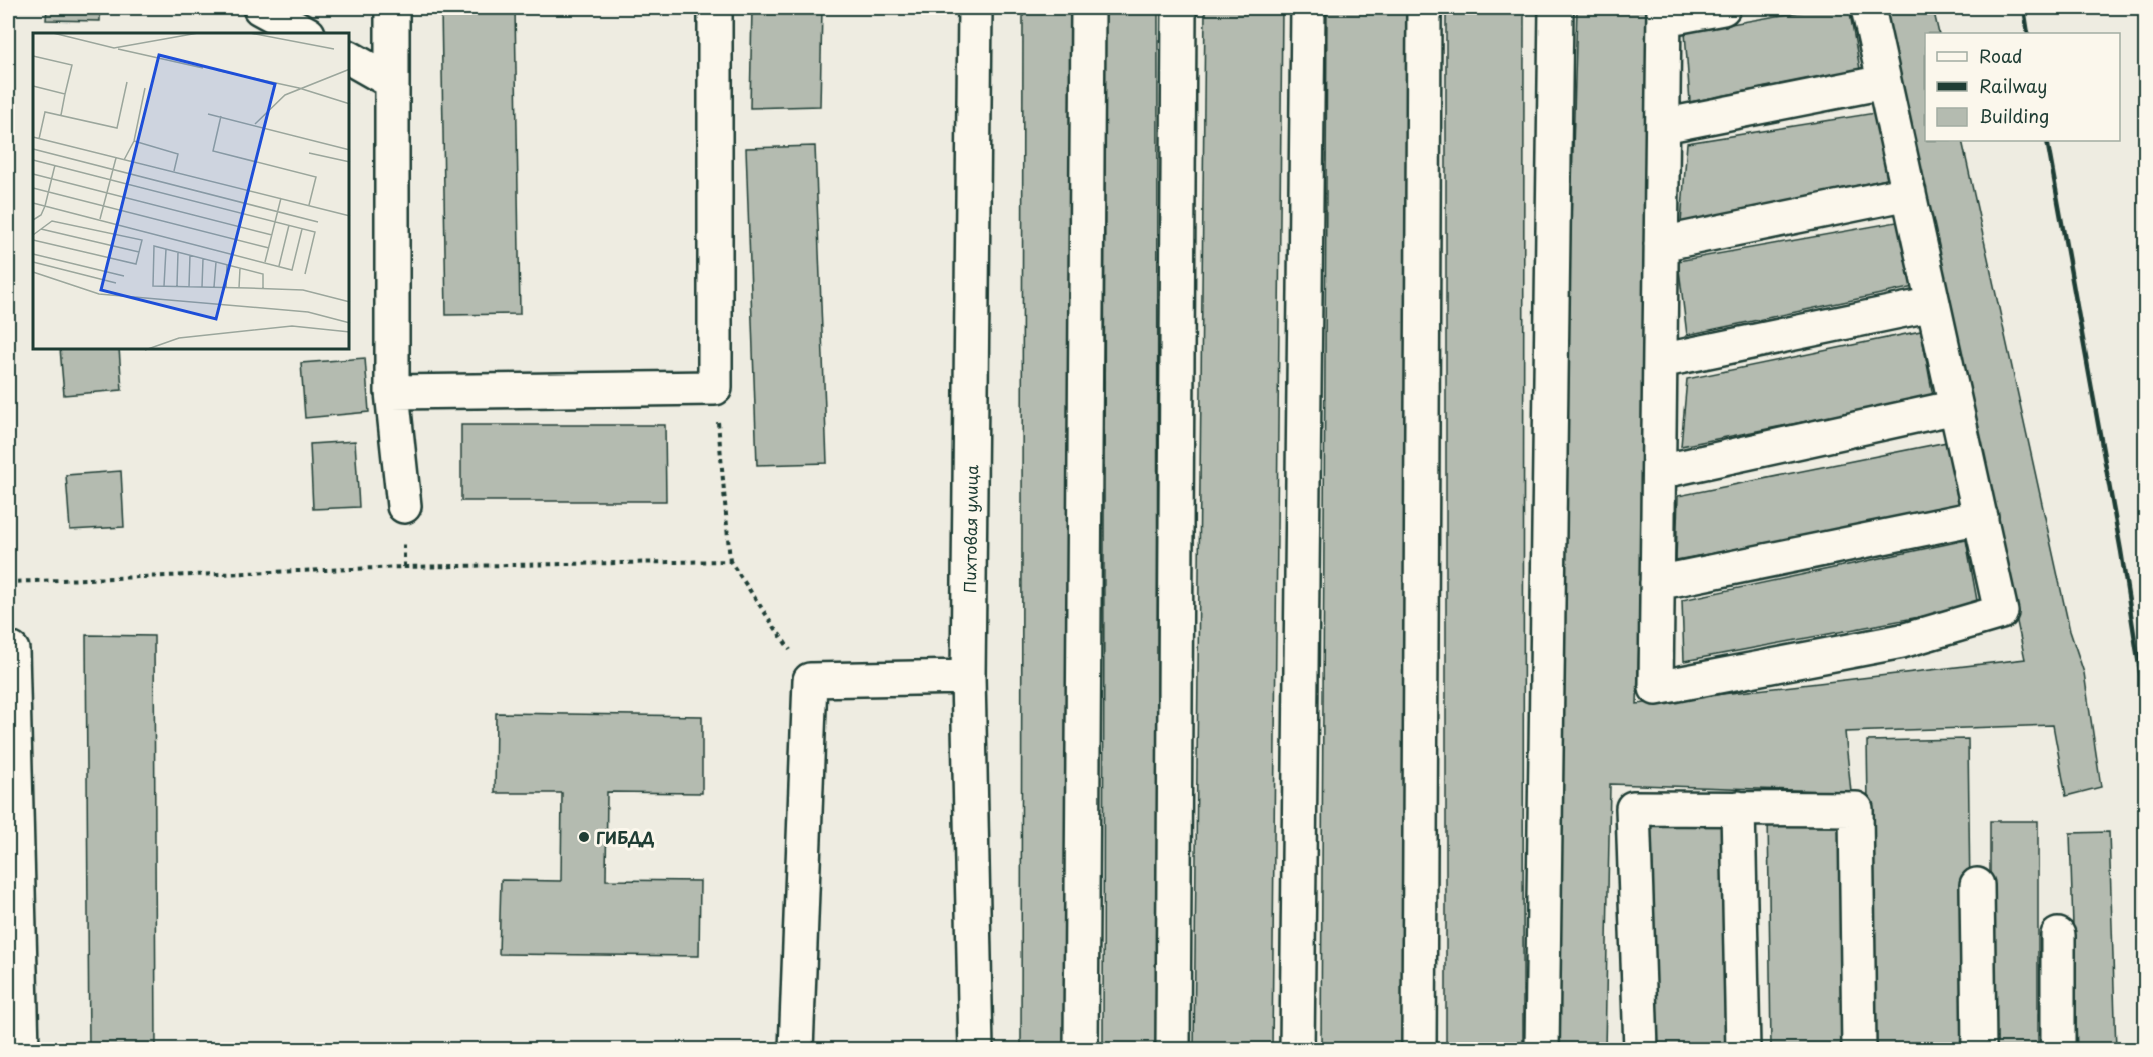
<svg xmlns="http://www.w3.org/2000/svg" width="2153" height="1057" viewBox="0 0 2153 1057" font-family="'Playpen Sans',sans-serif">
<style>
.building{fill:#b4bbb0;stroke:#1f3d34;stroke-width:1.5}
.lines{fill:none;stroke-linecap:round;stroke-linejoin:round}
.minor-casing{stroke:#1f3d34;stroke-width:38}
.path{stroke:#1f3d34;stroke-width:4;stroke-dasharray:4.5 4.5;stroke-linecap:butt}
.minor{stroke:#fbf7ec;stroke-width:33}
.rail{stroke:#1f3d34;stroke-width:4.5}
.poi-dot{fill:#1f3d34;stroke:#fbf7ec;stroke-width:2}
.labels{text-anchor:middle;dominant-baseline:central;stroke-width:6;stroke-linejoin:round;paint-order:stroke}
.street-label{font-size:16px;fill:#1f3d34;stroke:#fbf7ec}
.poi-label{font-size:16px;font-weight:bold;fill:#1f3d34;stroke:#fbf7ec;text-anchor:start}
.inset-road{fill:none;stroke:#9ba69c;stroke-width:1.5}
.view{fill:#1d4ed8;fill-opacity:0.15;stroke:#1d4ed8;stroke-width:3}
.inset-edge{fill:none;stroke:#1f3d34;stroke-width:3}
</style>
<rect width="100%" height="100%" fill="#eeece1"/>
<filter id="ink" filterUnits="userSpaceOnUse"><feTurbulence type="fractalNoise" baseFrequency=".0167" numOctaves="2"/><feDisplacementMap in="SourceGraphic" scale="12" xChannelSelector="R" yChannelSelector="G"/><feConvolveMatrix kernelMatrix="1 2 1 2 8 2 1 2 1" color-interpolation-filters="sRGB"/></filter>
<g filter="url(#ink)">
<!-- building -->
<path class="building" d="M47 8H100V21L46 20Z
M441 8H515L520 314 446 315Z
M752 8H822L820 106 750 108Z
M1023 8H1070L1067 1050H1021Z
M1105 8H1158L1157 1050H1103Z
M1205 8H1282L1272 1050H1194Z
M1327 8H1408L1402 1050H1321Z
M1446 8H1524L1523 1050H1446Z
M1577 8H1659L1637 704 2025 659 1885 8H1933L1939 34H1926V140H1962L2070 631 2084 673 2101 787 2066 796 2053 725 1845 732 1851 792 1610 784 1605 1050H1557L1556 753Z
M1823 8H1849L1860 69 1690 102 1685 32Z
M1875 113 1887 179 1681 223 1687 143Z
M815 146 827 463 757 465 746 148Z
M1902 221 1914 287 1687 335 1678 261Z
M1921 331 1933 396 1681 446 1687 379Z
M60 348H119L122 390 64 395Z
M365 358 369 412 305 418 301 363Z
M461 425H665L666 501H461Z
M355 441 359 507 313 509 310 444Z
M1947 442 1959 507 1676 560 1678 496Z
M121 471 124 527 70 530 66 475Z
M1966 540 1978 606 1684 661 1682 600Z
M86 635 154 636 156 1050H89Z
M496 713 702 716V793L607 792 606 880 700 881 699 956 499 954 501 880 561 881 562 793H495Z
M1968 739 1972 1050H1872L1867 741Z
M1722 813 1728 1050H1653L1647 815Z
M1842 813 1845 1050H1771L1768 814Z
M1990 821H2038V1050H1990Z
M2109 832 2116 1050H2077L2070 833Z"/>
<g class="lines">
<!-- minor casing -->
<g class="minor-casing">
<path id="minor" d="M260 8 308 34
M392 8V392L404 506
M975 8 968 677 976 1050
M1664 8 1656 688 1902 641 2001 612 1868 8
M1664 19 1723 8
M348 57 392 82
M1663 126 1884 82
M1661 244 1909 193
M1660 361 1933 304
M392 392 715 388V8
M1659 472 1956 407
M1657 583 1981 517
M12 650 22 1050
M1738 808 1743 1050
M1977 885 1979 1050
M2058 935V1050
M796 1050 810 680 968 677
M1081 1050 1088 8
M1173 1050 1179 8
M1297 1050 1308 8
M1419 1050 1424 8
M1542 1050 1556 8
M1641 1050 1633 808 1856 809 1859 1050"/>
</g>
<!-- path -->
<path class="path" d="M718 422 730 561
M404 567V541
M8 568 10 616
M8 582 404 567 730 561 790 650"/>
<!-- minor -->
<use href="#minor" class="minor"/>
<!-- rail -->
<path class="rail" d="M2024 8 2028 34
M2047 140 2121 551 2146 710"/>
</g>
</g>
<!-- markers -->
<circle class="poi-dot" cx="584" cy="837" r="6"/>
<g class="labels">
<!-- street labels -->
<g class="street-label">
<text transform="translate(970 529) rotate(-89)">Пихтовая улица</text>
</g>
<!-- poi labels -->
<g class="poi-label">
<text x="596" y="837">ГИБДД</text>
</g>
</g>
<!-- overview -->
<g transform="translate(33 33)">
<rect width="316" height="316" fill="#eeece1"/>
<path class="inset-road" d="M20 0 81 15 165 0M217 0 301 16M85 16 170 35M0 23 39 32 32 61M183 37 266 55 317 71M0 53 32 61 28 82M175 81 317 117M188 83 180 118 283 144 276 172M222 91 252 62 317 36M0 104 317 183M6 106 12 79 84 95 94 49M101 108 145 121 141 138M0 116 285 189M276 120 317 129M0 127 282 199 272 241M91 127 101 108 112 55M0 141 239 202M0 155 236 215M0 170 259 237 269 196M67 186 83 125M0 187 8 182 12 173 22 132M8 196 106 219M0 202 19 188 109 207 103 231 0 207M0 221 91 243M0 229 83 250M232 229 248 165M246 233 256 192M0 239 66 261 275 279 317 290M131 253 133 216M144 253 145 219M156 254 157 222M169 254 170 226M181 254 183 229M193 255 194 232M206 255 207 235M230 256V241L121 213 120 253 215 255 270 257 317 269M112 317 146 305 259 293 317 299"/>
<path class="view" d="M126 22 242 51 183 286 68 257Z"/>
<rect width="316" height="316" class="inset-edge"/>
</g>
<!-- margin -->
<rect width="2153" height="1057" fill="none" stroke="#fbf7ec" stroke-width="30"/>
<rect x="15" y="15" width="2123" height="1027" fill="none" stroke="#1f3d34" stroke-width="2" filter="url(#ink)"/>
<!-- legend -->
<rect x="1925" y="33" width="195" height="108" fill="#fbf7ec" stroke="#a3ada2" stroke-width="1.5"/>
<rect x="1937" y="52" width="30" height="9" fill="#fbf7ec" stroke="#a3ada2" stroke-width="1.5"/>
<text x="1979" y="63" font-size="18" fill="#1f3d34">Road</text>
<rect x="1937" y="82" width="30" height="9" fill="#1f3d34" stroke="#a3ada2" stroke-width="1.5"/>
<text x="1979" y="93" font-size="18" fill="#1f3d34">Railway</text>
<rect x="1937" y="108" width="30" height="18" fill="#b4bbb0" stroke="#a3ada2" stroke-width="1.5"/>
<text x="1979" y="123" font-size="18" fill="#1f3d34">Building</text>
</svg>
